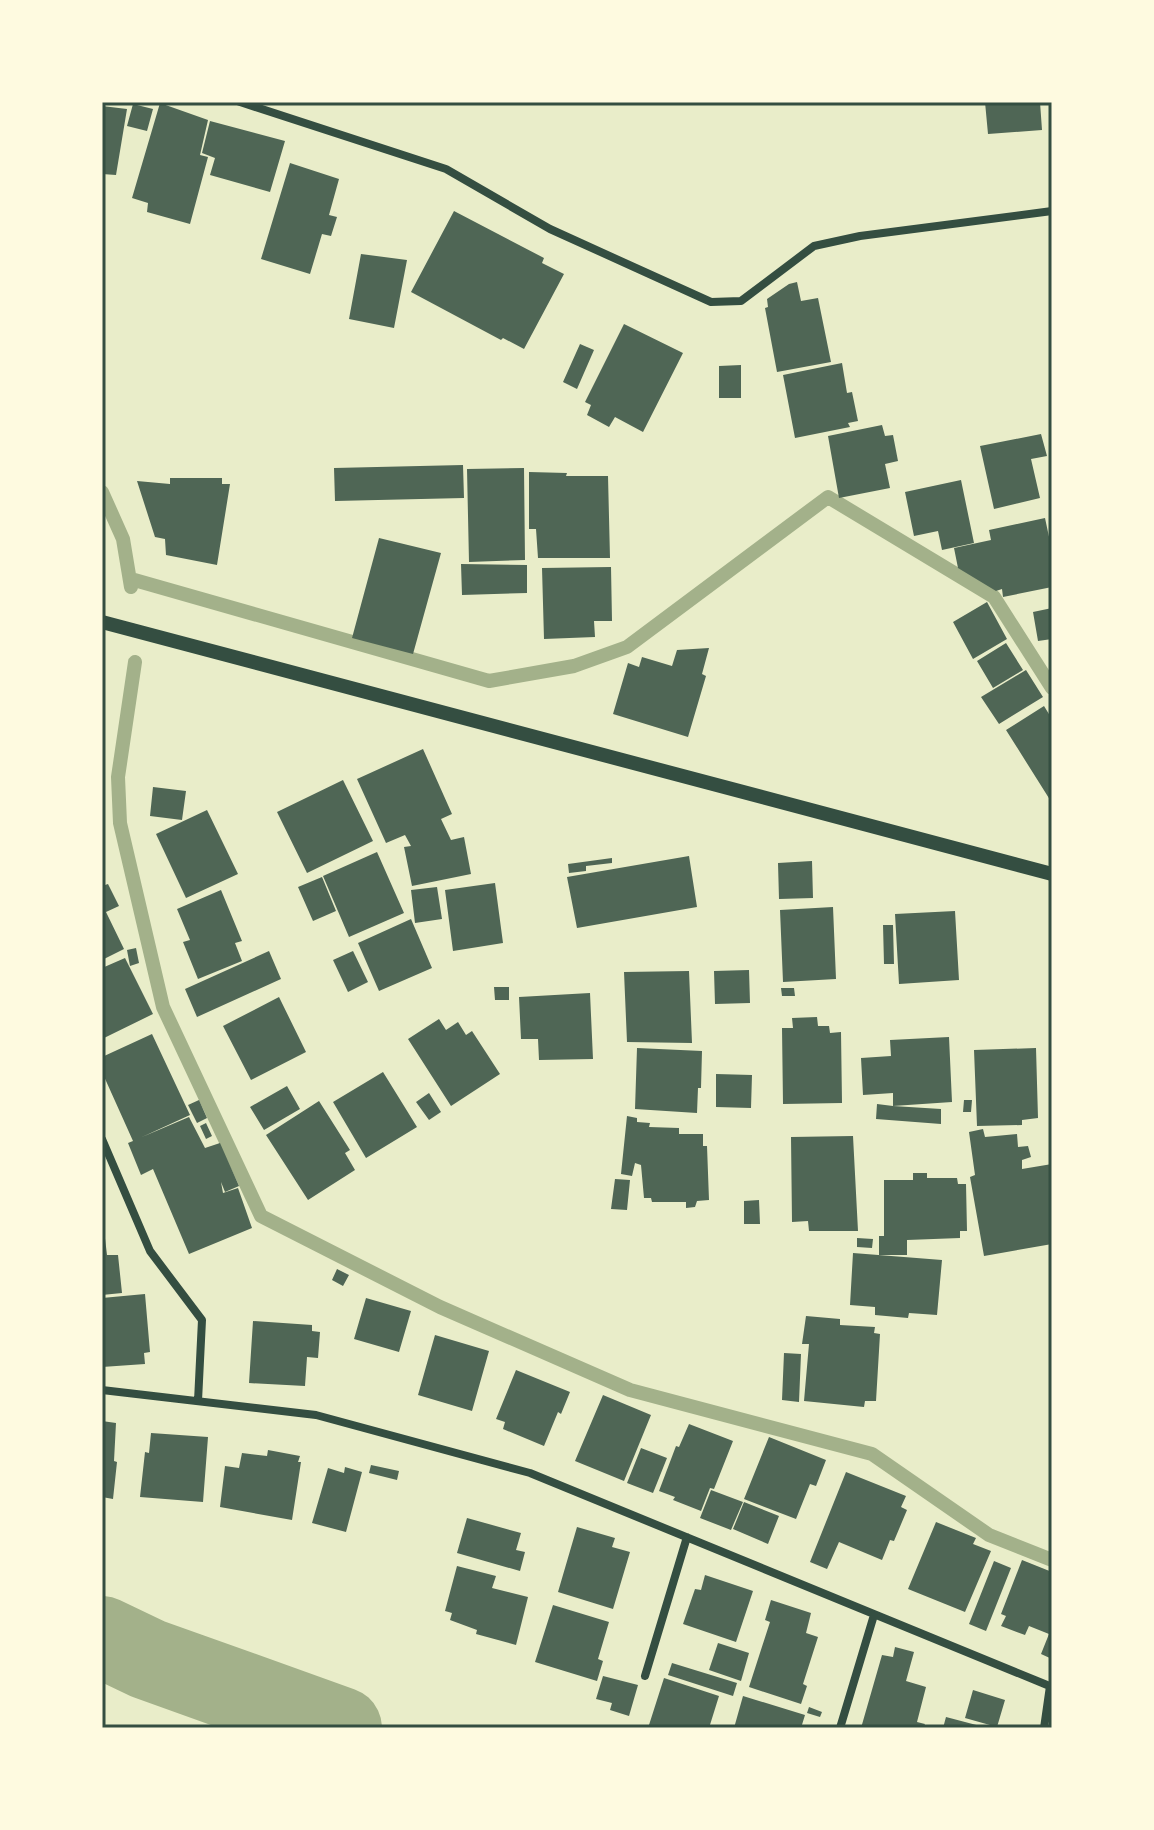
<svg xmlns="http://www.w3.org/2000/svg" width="1154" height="1830" viewBox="0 0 1154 1830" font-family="'Source Sans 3',sans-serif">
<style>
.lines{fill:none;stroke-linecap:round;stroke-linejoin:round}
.stream{stroke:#a3b18a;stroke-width:14}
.river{stroke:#a3b18a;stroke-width:82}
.building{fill:#4f6655}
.minor{stroke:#344e41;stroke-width:8}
.tertiary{stroke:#344e41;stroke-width:14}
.neatline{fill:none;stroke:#344e41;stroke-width:3}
</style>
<rect width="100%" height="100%" fill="#e9edc9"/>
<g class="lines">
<!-- stream -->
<path class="stream" d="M102 492 123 539 131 587
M131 579 489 681 574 666 627 647 828 497 994 597 1052 688
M135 662 118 777 120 823 163 1007 261 1216 440 1307 630 1390 872 1454 989 1535 1052 1560"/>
<!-- river -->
<path class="river" d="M102 1637 148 1659 341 1728"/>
</g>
<!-- building -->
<path class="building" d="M985 102H1040L1042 130 988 134Z
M160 103 208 120 200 155 208 157 190 224 147 212 148 203 132 198Z
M133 104 153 109 147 131 127 126Z
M102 106 127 109 116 175 102 174Z
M210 121 285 141 270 192 210 175 215 158 202 153Z
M290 163 339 179 329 215 337 217 331 236 322 234 310 274 261 259Z
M454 211 544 258 542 263 564 274 524 349 503 338 501 340 411 292Z
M361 254 407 260 394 328 349 319Z
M797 282 801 301 818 298 831 362 777 372 765 308 768 307 767 299 789 284Z
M624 324 683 353 643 432 615 417 609 427 587 415 591 405 585 402Z
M580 344 594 350 577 389 563 382Z
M842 363 847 393 852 392 858 421 848 423 850 427 795 438 783 375Z
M741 365V398H719V366Z
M882 425 885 436 893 435 898 461 885 464 890 488 839 498 828 436Z
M1041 434 1047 456 1031 459 1040 498 994 509 980 446Z
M463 465 464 498 335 501 334 468Z
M524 468 525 560 469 562 467 469Z
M529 472 567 473 566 476H608L610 558H538L536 529H529Z
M170 478H222V484H230L217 565 166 555 165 539 155 537 137 481 170 484Z
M961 480 974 543 942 550 938 531 914 536 905 492Z
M1045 518 1052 551V587L1003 597 1002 589 996 591 958 568 954 548 991 540 989 530Z
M379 538 441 553 413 654 352 638Z
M461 564 527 565V593L462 595Z
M611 567 612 621H594L595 637 544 639 542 568Z
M987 602 1007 639 973 659 953 622Z
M1052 608V639L1038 641 1033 612Z
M1006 643 1023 670 993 688 977 661Z
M709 648 702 674 706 676 688 737 613 714 628 663 639 667 642 657 672 666 677 650Z
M1026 670 1043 697 999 724 981 697Z
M1044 706 1052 719V803L1006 730Z
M423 749 452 814 441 819 451 840 464 837 471 874 412 886 404 847 411 846 405 835 386 843 357 779Z
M343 780 373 841 307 873 277 812Z
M153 787 186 791 182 820 150 816Z
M207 810 238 874 186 898 156 834Z
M377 852 404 913 349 937 323 876Z
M689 856 697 907 577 928 567 877Z
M612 858V863L586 866V871L569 873 568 864Z
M812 861 813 898 779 899 778 863Z
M322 877 336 911 313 921 298 887Z
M495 883 503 943 453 951 445 890Z
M108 884 119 906 106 912 124 949 102 960V886Z
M437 887 442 919 415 923 411 890Z
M221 890 242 941 235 943 242 961 198 979 183 942 190 940 177 909Z
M833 907 836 979 783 982 780 910Z
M955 911 959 980 899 984 895 914Z
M411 919 432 968 379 991 358 943Z
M883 925H893L894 964H884Z
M136 948 139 963 130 966 127 950Z
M269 951 281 979 197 1017 185 989Z
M353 951 368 982 348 992 333 960Z
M125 958 153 1014 102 1039V968Z
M749 970 750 1003 715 1004 714 971Z
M689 971 692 1043 627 1042 624 972Z
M494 987H509V1000H495Z
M781 988H794L795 996H782Z
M590 993 593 1059 539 1060 538 1039H521L519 997Z
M279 997 306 1052 251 1080 223 1026Z
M817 1017 818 1026H829L830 1033 841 1032 842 1103 783 1104 782 1028H793L792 1018Z
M439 1019 446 1030 458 1022 466 1035 472 1031 500 1074 451 1106 408 1039Z
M152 1034 190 1115 142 1137 189 1117 205 1148 220 1143 239 1186 225 1192 221 1182 223 1193 238 1188 252 1228 189 1254 153 1169 141 1175 128 1143 133 1141 102 1072V1057Z
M949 1037 952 1102 893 1106 941 1109V1124L876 1119 877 1104 893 1106V1093L863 1095 861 1058 891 1056 890 1040Z
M637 1048 702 1051 701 1088H698L697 1113 635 1109Z
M1036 1048 1038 1118 1022 1120V1125L977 1126 974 1050Z
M383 1072 417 1127 366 1158 333 1102Z
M716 1074 752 1075 751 1108 716 1107Z
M287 1086 300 1109 264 1130 250 1107Z
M429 1093 441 1112 429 1120 416 1102Z
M199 1100 207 1118 197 1123 188 1105Z
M964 1100H972L971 1112H963Z
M319 1101 350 1150 345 1153 355 1170 308 1200 266 1135Z
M627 1116 637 1118V1122L650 1123 649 1127 679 1128V1134H703V1146H707L709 1200 697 1201 695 1207 686 1208V1202H652L651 1198H644L641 1165 635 1163 632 1176 621 1174Z
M206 1123 212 1136 206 1139 200 1126Z
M983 1129 985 1137 1017 1134 1018 1147 1028 1146 1031 1157 1022 1160V1169L1052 1164V1244L984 1256 970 1177 975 1175 969 1132Z
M853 1136 858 1231H809L808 1221 792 1222 791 1137Z
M913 1173H927V1178H957L958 1184H966L967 1231H960V1238L907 1240V1255H879V1236H884V1180H913Z
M615 1179 630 1180 627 1210 611 1209Z
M759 1200 760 1224H744V1201Z
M104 1230 107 1255H118L122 1293 102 1295V1231Z
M857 1238 873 1239 872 1248 857 1247Z
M853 1253 942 1260 937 1315 909 1313 908 1318 875 1315V1307L850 1305Z
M337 1269 349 1275 343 1286 332 1280Z
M145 1294 150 1352 144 1353 145 1364 102 1367V1298Z
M366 1298 411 1311 399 1352 354 1339Z
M806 1316 840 1319V1325L875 1327 874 1333 880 1334 876 1401H865L864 1407 804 1401 809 1344H802Z
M253 1321 312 1325V1331L320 1332 318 1358 307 1357 305 1386 249 1383Z
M435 1335 489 1351 472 1411 418 1395Z
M784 1353 801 1354 799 1402 782 1400Z
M516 1370 570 1392 561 1414 558 1412 544 1446 503 1429 505 1422 496 1419Z
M603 1395 651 1415 624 1481 575 1461Z
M102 1421 116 1423 114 1461 117 1462 113 1499 102 1497Z
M689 1424 733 1441 714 1489 710 1488 701 1511 673 1500 675 1497 659 1491 676 1446 679 1447Z
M151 1433 208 1437 203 1502 140 1497 145 1452 149 1453Z
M769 1437 826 1460 816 1486 810 1484 796 1519 744 1499Z
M641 1448 667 1458 653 1493 627 1483Z
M268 1450 300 1456 298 1462H301L292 1520 220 1507 225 1466 239 1468 242 1453 267 1456Z
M371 1465 399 1471 397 1480 369 1473Z
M345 1467 362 1472 346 1532 312 1523 328 1468 344 1473Z
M846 1472 906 1496 901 1507 907 1510 894 1541 890 1540 882 1560 839 1542 827 1569 810 1562Z
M711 1490 743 1502 731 1530 700 1518Z
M744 1502 779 1516 768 1544 733 1529Z
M467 1518 521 1533 516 1550 525 1552 520 1571 457 1553Z
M936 1522 976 1538 973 1544 991 1551 965 1612 908 1589Z
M577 1527 615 1538 612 1547 630 1552 613 1609 558 1592Z
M1022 1560 1052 1572V1659L1041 1654 1049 1634 1029 1626 1025 1635 1001 1626 1006 1616 1001 1614Z
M994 1561 1011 1568 986 1631 969 1624Z
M457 1566 496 1576 492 1588 528 1597 516 1645 476 1634 477 1630 450 1620 452 1613 445 1611Z
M705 1575 753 1591 736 1642 683 1624 695 1589 701 1590Z
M771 1600 811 1613 806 1633 818 1637 803 1684 807 1686 801 1704 749 1687 770 1622 765 1620Z
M553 1605 609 1622 598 1659 603 1661 597 1681 535 1662Z
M718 1643 749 1653 741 1681 709 1670Z
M895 1647 914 1652 906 1681 926 1687 917 1722 925 1724 923 1728H861L882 1655 893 1657Z
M672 1663 737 1683 733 1696 668 1675Z
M603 1676 638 1685 629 1716 610 1710 612 1703 596 1699Z
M664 1678 719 1696 709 1728H658L649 1725Z
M973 1690 1005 1700 997 1727 965 1718Z
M743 1696 805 1715 801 1728H734Z
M809 1707 822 1712 820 1717 807 1713Z
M946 1717 984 1727V1728H943Z"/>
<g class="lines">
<!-- minor -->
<path class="minor" d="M240 102 446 169 550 229 711 302 741 301 814 246 860 236 1052 211
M102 1139 150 1251 202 1320 198 1401
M102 1390 316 1415 530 1473 1052 1687
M645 1676 687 1537
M840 1728 874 1615
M1044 1728 1050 1686"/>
<!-- tertiary -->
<path class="tertiary" d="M102 622 1052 874"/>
</g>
<!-- border -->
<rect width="1154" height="1830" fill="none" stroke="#fefae0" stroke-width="208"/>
<rect x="104" y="104" width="946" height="1622" class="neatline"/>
</svg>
